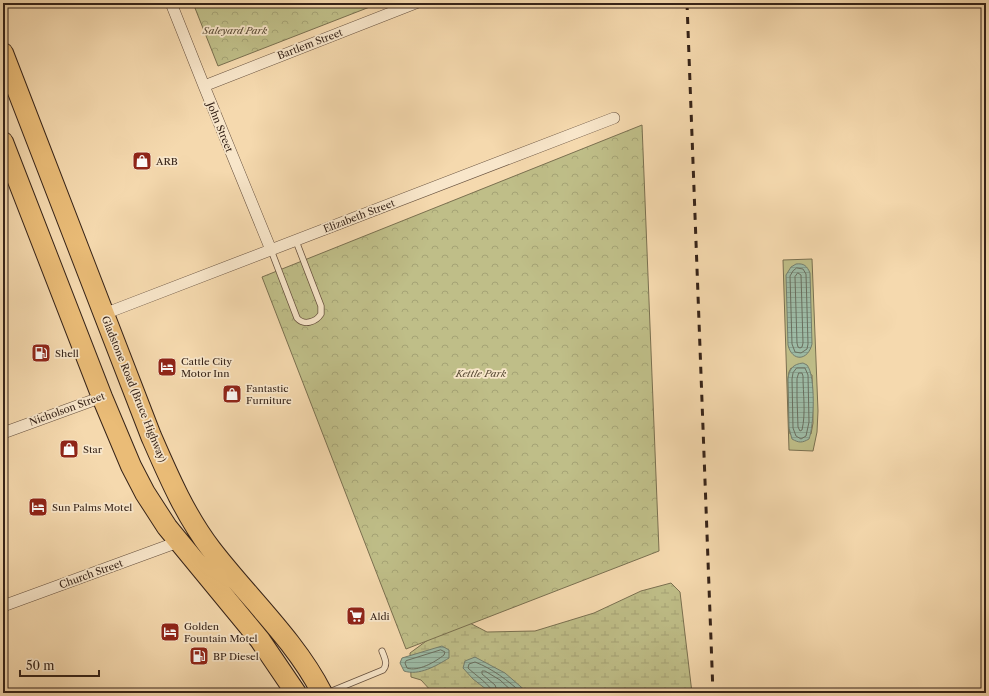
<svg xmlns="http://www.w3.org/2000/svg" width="989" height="696" viewBox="0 0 989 696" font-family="'Libre Caslon Text',serif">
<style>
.grass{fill:#bfbe88;stroke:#7a7050;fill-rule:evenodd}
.wetland{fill:url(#wetland-marsh);stroke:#7a7050}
.park{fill:url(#park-crowns);stroke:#7a7050}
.water{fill:url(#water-rules);stroke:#747e6d}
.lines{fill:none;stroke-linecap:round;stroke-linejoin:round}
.shore{stroke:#6a6f5f;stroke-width:1}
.lane-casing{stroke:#66503e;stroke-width:7}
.street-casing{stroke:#66503e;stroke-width:12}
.highway-casing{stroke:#362318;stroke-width:22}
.lane{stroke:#f8e6ca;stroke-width:5.5}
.street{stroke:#f8e6ca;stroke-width:11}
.highway{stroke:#eabc77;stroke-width:20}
.rail{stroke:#362318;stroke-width:3;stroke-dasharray:7 7;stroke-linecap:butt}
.labels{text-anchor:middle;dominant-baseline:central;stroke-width:3.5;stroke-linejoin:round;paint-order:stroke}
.park-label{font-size:10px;font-style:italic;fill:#584a34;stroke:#f8e6ca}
.street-label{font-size:10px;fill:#362318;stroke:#f8e6ca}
.poi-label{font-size:10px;fill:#362318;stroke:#f8e6ca;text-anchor:start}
</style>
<defs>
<pattern id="wetland-marsh" width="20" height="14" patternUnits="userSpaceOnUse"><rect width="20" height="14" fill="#bfbe88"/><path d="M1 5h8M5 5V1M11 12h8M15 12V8" fill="none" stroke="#a5a375"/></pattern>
<pattern id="park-crowns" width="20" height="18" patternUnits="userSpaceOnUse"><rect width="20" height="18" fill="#bfbe88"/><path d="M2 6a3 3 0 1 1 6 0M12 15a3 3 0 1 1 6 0" fill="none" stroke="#a5a375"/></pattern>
<pattern id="water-rules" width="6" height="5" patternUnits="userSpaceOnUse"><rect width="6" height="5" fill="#9dbba6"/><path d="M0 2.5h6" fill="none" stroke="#88a08e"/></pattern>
</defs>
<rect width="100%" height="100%" fill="#f5d9ae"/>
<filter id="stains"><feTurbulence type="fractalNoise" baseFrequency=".005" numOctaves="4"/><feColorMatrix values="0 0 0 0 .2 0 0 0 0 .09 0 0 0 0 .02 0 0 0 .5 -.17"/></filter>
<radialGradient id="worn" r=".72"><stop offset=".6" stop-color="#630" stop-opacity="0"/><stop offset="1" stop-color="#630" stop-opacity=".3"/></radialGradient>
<!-- grass -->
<path class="grass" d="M812 259 818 411 817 432 813 451 789 450 783 260ZM791 368 812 375 813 423 811 434H790L789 428 788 379 789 372Z"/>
<!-- wetland -->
<path class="wetland" d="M671 583 680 592 692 693H433L421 680 411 677 410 653 444 628 464 620 487 632 535 631 594 613 641 591Z"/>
<!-- park -->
<path class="park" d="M193 3H380L218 66Z
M642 125 659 551 406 649 262 277Z"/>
<!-- water -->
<path class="water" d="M796 264C804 263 807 266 810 273L812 344C808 361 792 362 788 345L786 275 791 267Z
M803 363 807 365C816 376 814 426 809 439 802 443 799 443 792 439L789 428 788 379C789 369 793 364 803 363Z
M442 646 449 650V658C436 666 419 676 404 671L400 663 402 658Z
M475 657 505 673 528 693H491L473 679 463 668 465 661Z"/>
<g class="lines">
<!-- shore -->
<path class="shore" d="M797 268 803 269 806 274 808 344 807 349 801 353 795 352 792 344 790 276 793 271Z
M798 273 801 275 803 343 802 347 800 348 798 347 797 343 795 277Z
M797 368H805L808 375 809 422 806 436 801 439 796 436 793 428 792 379 793 373Z
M799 373H802L803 376C803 394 806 413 802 430L800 431 798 427 797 398V379Z
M441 650 445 652 444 655C435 662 418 672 407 668L405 663 406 661Z
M493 693C492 686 474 674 468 668L469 664 475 662C493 669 507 680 522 693
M498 693 495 685 482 674V671H485L500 680 514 693"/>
<!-- lane casing -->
<g class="lane-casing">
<path id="lane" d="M271 250 297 318C304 326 316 322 321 314V306L296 241
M327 693 383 670C388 664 385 659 382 651"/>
</g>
<!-- street casing -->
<g class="street-casing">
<path id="street" d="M171 3 204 86 271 250
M204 86 416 3
M104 314 614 118
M3 433 102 397
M3 606 178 542"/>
</g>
<!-- highway casing -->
<g class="highway-casing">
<path id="highway" d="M3 53 151 436C168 475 185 515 211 549 246 595 296 641 322 693
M3 142 102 397 131 466 145 493 167 527 260 640 296 693"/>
</g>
<!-- lane -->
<use href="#lane" class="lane"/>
<!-- street -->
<use href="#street" class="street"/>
<!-- highway -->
<use href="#highway" class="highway"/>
<!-- rail -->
<path class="rail" d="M687 3 713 693"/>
</g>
<!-- icons -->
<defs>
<g id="shop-square" transform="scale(1)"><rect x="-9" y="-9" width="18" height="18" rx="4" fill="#8f2418" stroke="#f8e6ca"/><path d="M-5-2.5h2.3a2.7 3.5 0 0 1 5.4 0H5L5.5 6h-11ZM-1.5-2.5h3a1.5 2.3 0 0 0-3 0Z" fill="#fff"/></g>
<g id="fuel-square" transform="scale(1)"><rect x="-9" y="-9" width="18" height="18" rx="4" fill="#8f2418" stroke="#f8e6ca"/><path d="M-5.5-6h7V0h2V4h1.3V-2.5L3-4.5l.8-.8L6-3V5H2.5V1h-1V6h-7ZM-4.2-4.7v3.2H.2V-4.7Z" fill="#fff"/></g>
<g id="hotel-square" transform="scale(1)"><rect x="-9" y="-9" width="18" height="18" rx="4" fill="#8f2418" stroke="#f8e6ca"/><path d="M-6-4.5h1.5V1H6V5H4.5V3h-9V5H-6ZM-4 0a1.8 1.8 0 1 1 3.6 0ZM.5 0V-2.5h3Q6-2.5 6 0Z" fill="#fff"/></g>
<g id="supermarket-square" transform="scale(1)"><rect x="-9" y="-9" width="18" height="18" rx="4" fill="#8f2418" stroke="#f8e6ca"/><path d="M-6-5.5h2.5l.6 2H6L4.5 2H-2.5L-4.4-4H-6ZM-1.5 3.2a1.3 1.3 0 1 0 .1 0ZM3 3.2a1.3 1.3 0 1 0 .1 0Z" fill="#fff"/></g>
</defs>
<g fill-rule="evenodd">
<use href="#shop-square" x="142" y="161"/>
<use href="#fuel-square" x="41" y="353"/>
<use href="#hotel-square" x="167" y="367"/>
<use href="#shop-square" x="232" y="394"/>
<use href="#shop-square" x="69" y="449"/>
<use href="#hotel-square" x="38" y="507"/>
<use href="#supermarket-square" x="356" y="616"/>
<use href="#hotel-square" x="170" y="632"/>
<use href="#fuel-square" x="199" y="656"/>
</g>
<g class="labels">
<!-- park labels -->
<g class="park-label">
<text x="235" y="30">Saleyard Park</text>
<text x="481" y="373">Kettle Park</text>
</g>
<!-- street labels -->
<g class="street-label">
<text transform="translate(310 44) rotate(-21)">Bartlem Street</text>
<text transform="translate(220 127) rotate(68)">John Street</text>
<text transform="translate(359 216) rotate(-21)">Elizabeth Street</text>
<text transform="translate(134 389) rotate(68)">Gladstone Road (Bruce Highway)</text>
<text transform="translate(67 409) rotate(-20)">Nicholson Street</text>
<text transform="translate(91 574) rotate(-20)">Church Street</text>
</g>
<!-- poi labels -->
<g class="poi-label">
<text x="156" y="161">ARB</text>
<text x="55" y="353">Shell</text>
<text x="181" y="361">Cattle City<tspan x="181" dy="12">Motor Inn</tspan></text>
<text x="246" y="388">Fantastic<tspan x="246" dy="12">Furniture</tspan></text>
<text x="83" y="449">Star</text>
<text x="52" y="507">Sun Palms Motel</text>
<text x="370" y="616">Aldi</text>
<text x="184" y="626">Golden<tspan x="184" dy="12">Fountain Motel</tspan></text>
<text x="213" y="656">BP Diesel</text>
</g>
</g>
<!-- margin -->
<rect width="989" height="696" fill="none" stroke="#f5d9ae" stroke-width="16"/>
<rect x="4" y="4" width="981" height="688" fill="none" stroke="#362318" stroke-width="2"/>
<rect x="8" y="8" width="973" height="680" fill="none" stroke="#362318"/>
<!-- scale -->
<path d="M20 670v6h79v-6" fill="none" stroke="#362318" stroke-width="2"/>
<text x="26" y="670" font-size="12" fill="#362318" stroke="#f8e6ca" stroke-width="3" paint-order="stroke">50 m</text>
<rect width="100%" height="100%" filter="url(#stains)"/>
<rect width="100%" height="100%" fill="url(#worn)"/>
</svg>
